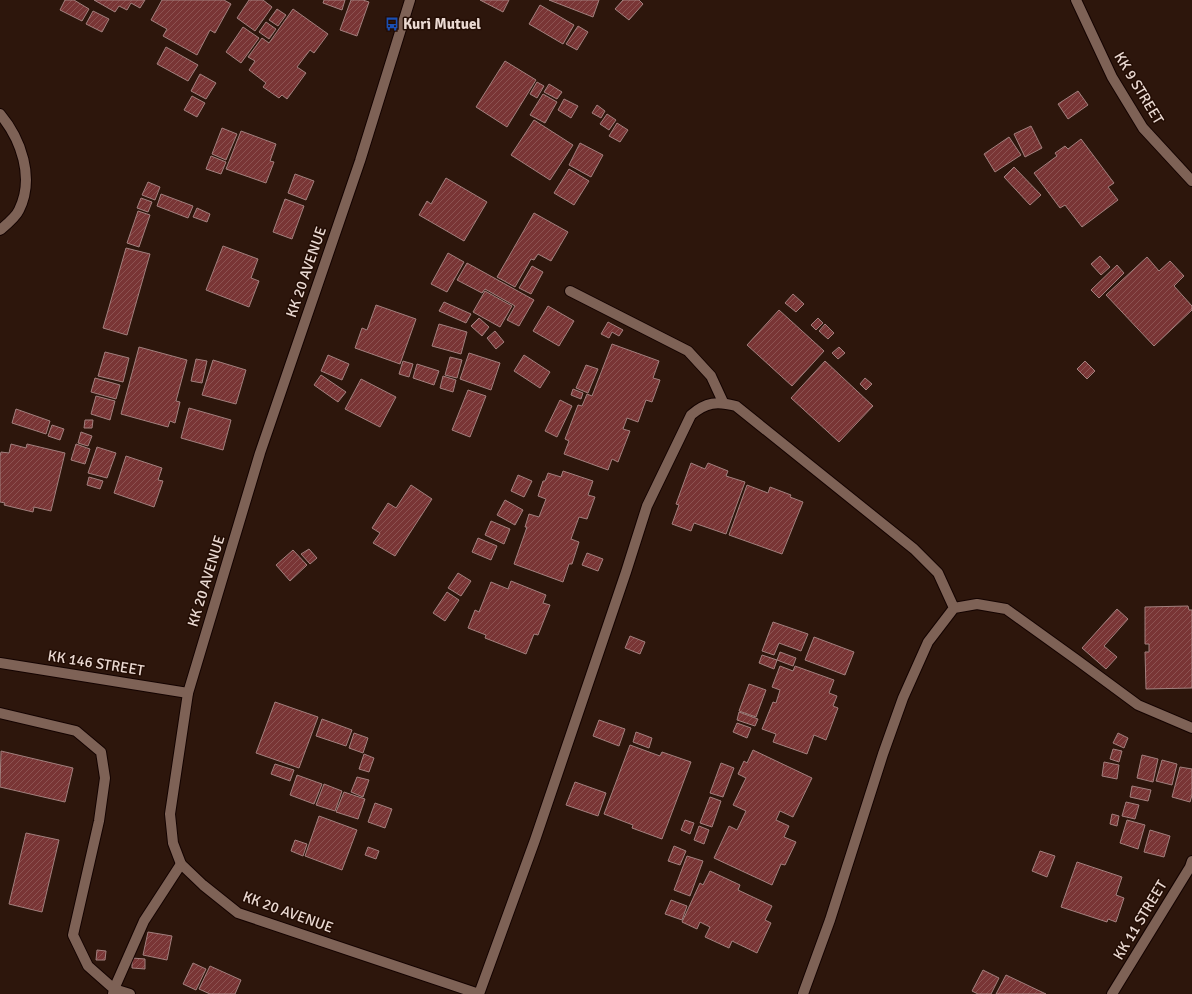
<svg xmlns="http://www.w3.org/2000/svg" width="1192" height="994" viewBox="0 0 1192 994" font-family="Signika,sans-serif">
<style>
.building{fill:url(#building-hatch);stroke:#a2807e}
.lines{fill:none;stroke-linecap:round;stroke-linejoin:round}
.lane-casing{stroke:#140300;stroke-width:12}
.street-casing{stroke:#140300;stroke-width:12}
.secondary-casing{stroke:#140300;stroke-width:12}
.lane{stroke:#7e6256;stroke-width:10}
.street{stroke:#7e6256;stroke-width:10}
.secondary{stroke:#7e6256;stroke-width:10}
.labels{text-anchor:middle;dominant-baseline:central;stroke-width:3;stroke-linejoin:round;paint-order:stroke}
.poi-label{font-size:15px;font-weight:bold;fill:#ead9d2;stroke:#230d04;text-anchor:start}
.street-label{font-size:15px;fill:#ead9d2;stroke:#230d04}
</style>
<defs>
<pattern id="building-hatch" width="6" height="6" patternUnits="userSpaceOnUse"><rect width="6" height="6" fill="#793535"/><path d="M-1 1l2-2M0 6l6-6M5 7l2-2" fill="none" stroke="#8c5251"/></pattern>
</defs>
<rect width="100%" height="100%" fill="#2d160c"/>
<!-- building -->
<path class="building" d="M65 0H74L89 9 82 21 60 10Z
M94 0H145L140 8 131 3 127 10 119 6 115 12Z
M162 0H224L231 4 215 33 210 30 197 55 163 36 167 29 151 20Z
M249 0H263L272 7 255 31 237 18Z
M324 0H345L342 10 323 3Z
M351 0H363L369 2 357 36 340 30Z
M480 0H509L503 12Z
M549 0H599L593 17Z
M623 0H639L643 4 629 20 615 9Z
M540 5 574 25 563 44 529 24Z
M277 9 286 15 278 26 269 20Z
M293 9 328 34 314 53 310 50 297 67 306 73 287 99 282 95 279 98 263 87 266 83 249 70 255 61 248 57 262 38 269 43Z
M93 11 109 19 102 32 86 24Z
M266 22 276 29 269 39 259 32Z
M578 26 588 32 577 50 566 44Z
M243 27 259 38 241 63 226 52Z
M166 47 198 65 188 81 157 64Z
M505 61 536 80 507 127 476 107Z
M200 74 216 83 206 99 191 91Z
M537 82 544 86 537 98 530 94Z
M549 84 562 92 557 99 544 92Z
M1078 91 1088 105 1068 119 1058 104Z
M543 94 557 102 545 123 530 115Z
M192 96 205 103 197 117 184 110Z
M564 99 578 106 571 118 558 110Z
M597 105 605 111 601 118 592 113Z
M607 114 616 120 609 130 600 124Z
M534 120 573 145 550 180 511 155Z
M617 123 628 130 620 142 609 136Z
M1031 126 1042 148 1025 157 1014 134Z
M222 128 237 134 226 160 212 154Z
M241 131 276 144 270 161 274 162 266 183 226 169Z
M1009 137 1021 155 995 172 984 154Z
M1081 139 1114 183 1108 187 1118 200 1082 227 1065 205 1060 208 1034 173 1057 156 1055 153 1065 146 1068 149Z
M580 143 603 155 591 177 569 165Z
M211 156 226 162 221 174 206 169Z
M1014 167 1041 195 1030 205 1004 177Z
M569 169 589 181 574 205 554 193Z
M295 174 314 181 306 200 288 193Z
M446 178 487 202 464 241 419 215 427 201 431 204Z
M148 182 160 187 155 200 142 195Z
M161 194 193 206 188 218 157 206Z
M141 198 152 202 148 212 137 208Z
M285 199 304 206 292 239 273 232Z
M197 208 210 214 207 222 193 217Z
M138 211 150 215 139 247 127 243Z
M534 213 568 232 551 261 538 254 534 260 531 259 515 287 497 277Z
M223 246 258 259 251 278 259 281 249 307 206 290Z
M126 248 150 254 127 335 103 328Z
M448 253 464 262 447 292 431 284Z
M1100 256 1110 267 1101 275 1091 264Z
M1147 257 1159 271 1170 261 1184 276 1174 286 1192 306V310L1154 346 1106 295Z
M467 263 534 300 519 326 507 320 515 306 485 289 482 293 457 280Z
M1117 265 1124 273 1099 298 1091 290Z
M532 266 543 272 531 294 519 288Z
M485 291 512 306 500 327 473 312Z
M793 294 804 304 796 312 785 303Z
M444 302 471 314 466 323 439 311Z
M376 305 416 319 400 364 355 348 362 328 367 330Z
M548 306 574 321 559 346 533 331Z
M779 310 824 351 792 386 747 345Z
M479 318 489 327 482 336 471 326Z
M818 318 823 323 816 330 811 325Z
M608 322 623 330 619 336 612 332 609 338 601 334Z
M439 324 467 332 461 354 432 346Z
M825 324 834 333 828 339 819 331Z
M495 331 504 342 496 349 487 338Z
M612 344 659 361 653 378 660 380 652 402 646 400 638 422 627 418 623 429 630 431 618 462 612 459 608 470 564 454 569 441 565 439 578 405 582 406 587 394 592 396Z
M139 347 187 360 176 401 180 402 175 423 170 421 168 427 121 414Z
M839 347 845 353 838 359 832 353Z
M105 352 129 358 123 382 98 376Z
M469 353 500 363 491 390 460 379Z
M328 355 349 364 342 380 321 371Z
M524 355 550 372 540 388 514 371Z
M450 357 462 360 457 378 445 375Z
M196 359 207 361 202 383 191 381Z
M213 360 246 370 236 404 202 395Z
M403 361 413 364 409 377 399 374Z
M825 361 873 406 839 442 791 398Z
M1085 361 1095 371 1087 379 1077 369Z
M417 364 439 371 434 385 413 378Z
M586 365 598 369 588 393 576 388Z
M321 375 346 392 338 402 314 385Z
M443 376 456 380 453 392 440 388Z
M95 378 120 385 116 399 91 392Z
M865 378 872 384 866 390 860 384Z
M361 379 396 397 380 427 345 409Z
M573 389 583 393 581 399 571 395Z
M468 390 486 396 470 437 452 430Z
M96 396 115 401 110 420 91 414Z
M560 400 572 406 557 437 545 431Z
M189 408 231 420 223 450 181 438Z
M16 409 50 421 46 434 12 423Z
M85 420H93L92 428H84Z
M52 425 64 429 60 440 48 436Z
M81 432 92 436 88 446 78 443Z
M11 444 26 448 27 444 65 453 51 511 34 507 33 512 4 505 5 503 0 502V456L1 452 9 453Z
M76 444 90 449 85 464 71 460Z
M97 447 116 453 107 478 88 473Z
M126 456 162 468 158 480 163 481 154 507 114 493Z
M691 463 705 469 708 463 728 471 726 476 745 482 726 534 694 523 691 531 672 524 679 505 676 504Z
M563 471 593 481 588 495 595 497 587 519 579 517 571 539 579 542 572 564H569L563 582 514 564 527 527H525L529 514 539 517 546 499 538 496 543 481H545L548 473 561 477Z
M518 475 532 481 524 497 511 491Z
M89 477 103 481 100 489 87 485Z
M411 485 432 499 395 556 373 543 380 533 372 528 388 503 396 508Z
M747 485 768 493 770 487 791 495 790 497 803 502 782 554 729 535Z
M505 500 523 510 515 525 497 515Z
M491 521 510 529 504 544 485 535Z
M478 538 497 546 491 560 472 552Z
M309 549 317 558 310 564 301 554Z
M293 550 307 565 290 581 276 565Z
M587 553 603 559 598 571 582 565Z
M458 573 471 581 461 596 448 588Z
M511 581 546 595 543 603 550 605 538 635 534 634 526 654 485 638 486 635 468 628 475 610 479 612 491 582 508 589Z
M447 592 459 600 445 621 433 613Z
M1188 606 1189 610H1192V688L1146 689 1145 652H1149V644H1145V607Z
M1117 609 1128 619 1104 646 1117 657 1106 669 1082 648Z
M773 622 808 634 801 651 779 643 774 655 762 651Z
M630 636 645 642 640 654 625 648Z
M814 637 854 652 845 675 805 660Z
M780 652 796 658 793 666 777 660Z
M762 655 777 660 774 669 759 663Z
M780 666 793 671 795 666 834 680 829 693 837 696 833 706 838 708 826 740 814 735 807 754 773 742 776 734 762 729 773 702 776 703 780 690 772 687Z
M749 684 766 690 756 717 739 711Z
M275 702 318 717 299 768 256 753Z
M739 712 758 719 755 726 737 720Z
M322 719 352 730 346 746 316 736Z
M599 720 625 729 619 746 593 736Z
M737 723 751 728 747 738 733 732Z
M636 732 652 738 649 748 633 742Z
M354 733 368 738 363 753 349 748Z
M1118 733 1128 738 1124 748 1113 743Z
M630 745 660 756 662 752 691 762 662 839 632 828 633 825 604 814Z
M1113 749 1122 751 1119 762 1110 759Z
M753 750 812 778 793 817 780 811 776 820 789 826 784 837 796 842 785 865 781 864 772 885 714 858 729 826 737 830 746 811 733 805 746 778 738 774 744 761 747 763Z
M1 751 73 768 65 802 0 787Z
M364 754 374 758 369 772 359 769Z
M1142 755 1158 759 1153 782 1137 778Z
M1162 760 1177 764 1172 785 1156 781Z
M1104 762 1119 765 1117 779 1102 776Z
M721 763 734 768 723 797 710 793Z
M275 764 294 770 290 781 271 774Z
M1180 767 1192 769V795L1190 802 1172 797Z
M297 775 322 784 314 804 290 795Z
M357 777 369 780 363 797 351 792Z
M575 782 606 793 598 816 566 805Z
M324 784 342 791 335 811 316 805Z
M1132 786 1151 790 1148 801 1130 797Z
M344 792 365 799 358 819 336 812Z
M710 797 721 801 712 827 700 823Z
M1126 802 1139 805 1135 819 1122 816Z
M375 803 392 809 385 828 368 822Z
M1112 814 1119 816 1117 826 1110 824Z
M319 816 357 830 342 870 305 856Z
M685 820 694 823 690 834 681 830Z
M1127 820 1145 825 1138 849 1120 843Z
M699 826 709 830 704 844 694 840Z
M1150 830 1170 836 1164 857 1144 852Z
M26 833 59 840 42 912 9 904Z
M295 840 307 844 303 856 291 851Z
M674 846 686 851 680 865 668 861Z
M368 847 379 851 376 859 365 855Z
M1040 851 1055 856 1047 877 1032 871Z
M687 856 703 861 690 896 674 890Z
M1077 862 1122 877 1116 895 1124 898 1116 922 1108 919 1107 922 1061 907Z
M710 871 740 885 738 890 772 906 765 920 771 923 757 953 732 941 729 948 705 937 710 927 700 922 697 929 682 922 700 883 703 885Z
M671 900 687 906 682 920 665 914Z
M148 932 172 936 167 960 143 955Z
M97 950 106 951 105 960H96Z
M132 958 145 959V969L132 968Z
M193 963 206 969 196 990 183 984Z
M210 966 241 980 235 994H210L199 989Z
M983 970 999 978 991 994H978L972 991Z
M1006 975 1046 994H996Z"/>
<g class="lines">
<!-- lane casing -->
<g class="lane-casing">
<path id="lane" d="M570 291 688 351 711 376 723 402"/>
</g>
<!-- street casing -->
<g class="street-casing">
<path id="street" d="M1076 0 1112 77 1143 128 1192 181
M0 114C21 139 35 178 19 210 16 217 6 225 0 230
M0 663 188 693
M0 713 76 731 101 752 105 778 99 821 73 935 88 966 114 989 130 994
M113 994 114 989 144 921 181 864
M479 994 535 840 626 572 647 506 691 415C706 402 717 401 736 406L914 549 938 573 954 608 977 604 1006 609 1077 660 1138 705 1192 728
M803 994 830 920 883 754 903 698 928 642 954 608
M1112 994 1190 867 1192 861"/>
</g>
<!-- secondary casing -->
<g class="secondary-casing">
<path id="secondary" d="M410 0 360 161 260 453 188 693 170 814 173 843 181 864 203 885 238 913 479 994"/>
</g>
<!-- lane -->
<use href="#lane" class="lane"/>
<!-- street -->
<use href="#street" class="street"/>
<!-- secondary -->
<use href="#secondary" class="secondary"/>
</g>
<!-- icons -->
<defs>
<g id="bus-bare" transform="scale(1.08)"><path d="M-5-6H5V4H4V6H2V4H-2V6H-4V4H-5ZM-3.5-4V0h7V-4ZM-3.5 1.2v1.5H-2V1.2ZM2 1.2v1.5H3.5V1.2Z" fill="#1a4fb4" stroke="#230d04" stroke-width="2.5" paint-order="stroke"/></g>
</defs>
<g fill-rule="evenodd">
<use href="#bus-bare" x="392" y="24"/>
</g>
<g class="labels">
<!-- poi labels -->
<g class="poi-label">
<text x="403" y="24">Kuri Mutuel</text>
</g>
<!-- street labels -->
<g class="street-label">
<text transform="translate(1139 88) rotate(59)">KK 9 STREET</text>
<text transform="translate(306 272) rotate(-71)">KK 20 AVENUE</text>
<text transform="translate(206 581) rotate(-73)">KK 20 AVENUE</text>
<text transform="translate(96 663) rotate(9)">KK 146 STREET</text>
<text transform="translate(288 912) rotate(20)">KK 20 AVENUE</text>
<text transform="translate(1140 920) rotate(-59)">KK 11 STREET</text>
</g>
</g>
</svg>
